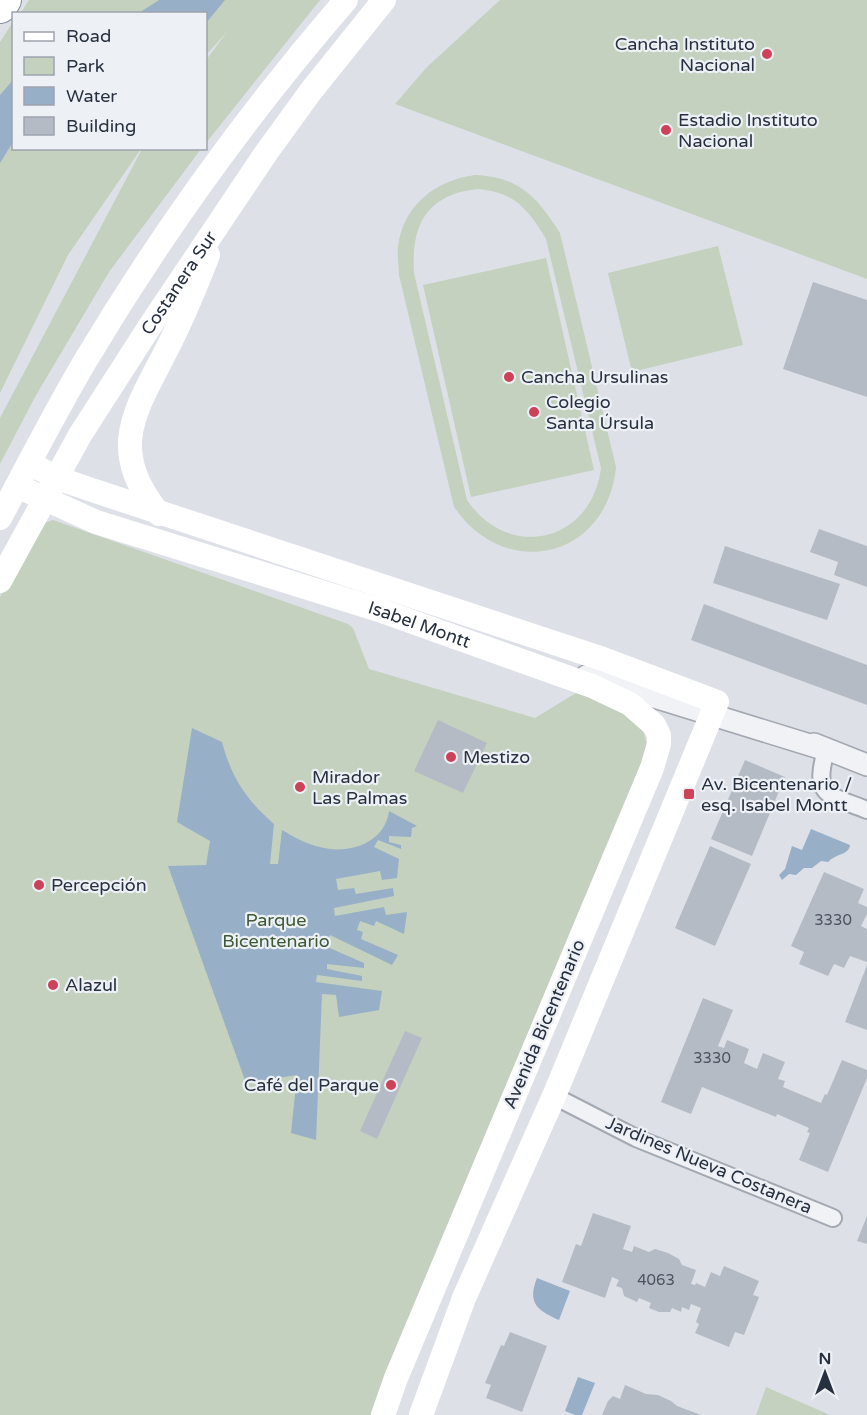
<svg xmlns="http://www.w3.org/2000/svg" width="867" height="1415" viewBox="0 0 867 1415" font-family="'Varela Round',sans-serif">
<style>
.green{fill:#c3d1be;fill-rule:evenodd}
.water{fill:#98b0c7}
.building{fill:#b5bbc4}
.lines{fill:none;stroke-linecap:round;stroke-linejoin:round}
.minor-casing{stroke:#a3a8b1;stroke-width:20}
.tertiary-casing{stroke:#a3a8b1;stroke-width:24}
.motorway-casing{stroke:#858f9e;stroke-width:34}
.minor{stroke:#f0f2f6;stroke-width:16}
.tertiary{stroke:#f0f2f6;stroke-width:21}
.secondary{stroke:#fff;stroke-width:24}
.motorway{stroke:#fff;stroke-width:32}
.poi-dot{fill:#cd4159;stroke:#edf0f5;stroke-width:2}
.labels{text-anchor:middle;dominant-baseline:central;stroke-width:4.5;stroke-linejoin:round;paint-order:stroke}
.number-label{font-size:15px;fill:#4a5360}
.poi-label{font-size:18px;fill:#27303e;stroke:#edf0f5;text-anchor:start}
.street-label{font-size:18px;fill:#27303e;stroke:#edf0f5}
.park-label{font-size:18px;fill:#3c5934;stroke:#edf0f5}
</style>
<rect width="100%" height="100%" fill="#dde1e7"/>
<!-- green -->
<path class="green" d="M29 0H320L206 143V60L227 32 206 55V14H20Z
M500 0H867V279L395 104 427 67Z
M13 22 14 148 141 149 68 255 0 393V42Z
M142 149H201L109 272 35 397 0 464V418Z
M475 175C520 177 537 197 560 233L616 467C607 559 505 582 454 507L399 275C399 266 397 256 398 247 403 205 436 180 475 175ZM477 189C515 192 528 209 546 239L601 468C592 542 509 562 467 500L414 273C411 225 426 195 477 189Z
M718 246 743 345 632 372 608 273Z
M546 258 594 470 471 497 423 285Z
M53 520 348 624 353 628 369 669 535 718 576 693C608 704 645 709 647 749L376 1415H0V597L35 533 44 523Z
M766 1387 830 1415H756Z"/>
<!-- water -->
<path class="water" d="M159 0H225L206 23V14L139 13Z
M13 80V142L0 163V95Z
M192 728 222 742C232 779 246 799 274 824L270 864H278L282 830C294 837 306 844 320 847 349 855 385 843 389 811L417 826 412 828 411 837 389 836V842L401 845V849L378 840 374 847 399 859 397 878 382 880 380 871 336 879 338 890 354 888 356 894 393 888 394 896 334 908 335 916 384 907 386 915 407 912 404 934 376 921 374 926 360 921 357 930 363 932 361 939 398 955 392 965 330 935 325 946 364 963V968L327 964V969L362 976V981L317 975 316 982 382 991 379 1010 339 1017 336 995 322 994 316 1140 291 1133 297 1075 246 1083 168 866 206 865 210 841 177 822Z
M811 829 850 845C849 855 837 853 828 862L821 861 812 868H804L796 875 789 874 782 880 779 875 785 869 792 846 802 850Z
M537 1278 570 1291 559 1320C537 1310 527 1303 537 1278Z
M578 1377 595 1383 582 1415H575L565 1411Z"/>
<!-- building -->
<path class="building" d="M813 282 867 300V397L783 369Z
M819 529 867 546V587L834 575 838 562 810 552Z
M725 546 840 584 827 620 713 583Z
M704 604 867 665V705L691 640Z
M438 720 487 743 463 793 414 771Z
M745 760 785 777 752 856 711 839Z
M710 846 751 864 715 946 675 928Z
M824 872 864 889 858 903 867 907V914L861 926 867 929V962L850 956 844 968 834 964 828 976 799 964 804 952 791 946Z
M867 965V1030L845 1022Z
M703 998 733 1010 718 1046 724 1048 727 1040 749 1049 744 1063 757 1069 763 1053 785 1062 778 1079 785 1081 783 1087 821 1103 825 1094 827 1095 842 1060 867 1070V1078L828 1172 799 1160 810 1133 807 1132 809 1128 777 1114 776 1117 702 1087 691 1114 661 1102Z
M405 1031 422 1038 377 1139 360 1131Z
M593 1213 631 1226 623 1249 632 1252 634 1246 649 1252 655 1249 668 1253 679 1259 682 1265 696 1270 691 1284 695 1285 696 1283 705 1287 711 1272 720 1276 724 1266 759 1281 753 1295 759 1297 744 1335 735 1332 729 1347 695 1333 699 1324 696 1322 701 1308 691 1304 689 1310 682 1307 681 1312 672 1308 670 1312H659L649 1308 651 1303 639 1298 637 1302 624 1296 622 1288 616 1286 619 1280 612 1277 605 1298 562 1282 576 1244 581 1246Z
M867 1216V1244L857 1241Z
M510 1332 547 1346 522 1412 486 1398 491 1385 485 1383 501 1345 504 1346Z
M625 1385 646 1394 658 1395 671 1401 677 1406 701 1415H602L608 1401 613 1396 620 1399Z"/>
<g class="lines">
<!-- minor casing -->
<g class="minor-casing">
<path id="minor" d="M826 750C813 797 827 794 867 810
M554 1096 636 1138 833 1218"/>
</g>
<!-- tertiary casing -->
<g class="tertiary-casing">
<path id="tertiary" d="M586 676 826 750
M814 744 867 765"/>
</g>
<!-- motorway casing -->
<g class="motorway-casing">
<path id="motorway" d="M0 7 5 0"/>
</g>
<!-- minor -->
<use href="#minor" class="minor"/>
<!-- tertiary -->
<use href="#tertiary" class="tertiary"/>
<!-- secondary -->
<g class="secondary">
<path d="M29 463 57 478 89 489 603 659 717 702 554 1096 464 1298 421 1415"/>
<path id="s1" d="M17 486 96 522 379 610 592 686 630 704 654 725 659 735V744L652 768 396 1378 383 1415"/>
<path d="M159 514C105 447 137 409 169 345 184 315 196 286 208 255"/>
<path d="M0 518C28 465 56 410 87 358 163 231 249 112 346 0"/>
<path id="s2" d="M0 581 80 435 150 326 266 153 311 91 384 0"/>
</g>
<!-- motorway -->
<use href="#motorway" class="motorway"/>
</g>
<!-- markers -->
<g class="poi-dot">
<circle cx="767" cy="54" r="6"/>
<circle cx="666" cy="130" r="6"/>
<circle cx="509" cy="377" r="6"/>
<circle cx="534" cy="412" r="6"/>
<circle cx="451" cy="757" r="6"/>
<circle cx="300" cy="787" r="6"/>
<rect x="683" y="788" width="12" height="12" rx="3"/>
<circle cx="39" cy="885" r="6"/>
<circle cx="53" cy="985" r="6"/>
<circle cx="391" cy="1085" r="6"/>
</g>
<g class="labels">
<!-- number labels -->
<g class="number-label">
<text x="833" y="920">3330</text>
<text x="712" y="1058">3330</text>
<text x="656" y="1280">4063</text>
</g>
<!-- poi labels -->
<g class="poi-label">
<text x="755" y="44" text-anchor="end">Cancha Instituto<tspan x="755" dy="21">Nacional</tspan></text>
<text x="678" y="120">Estadio Instituto<tspan x="678" dy="21">Nacional</tspan></text>
<text x="521" y="377">Cancha Ursulinas</text>
<text x="546" y="402">Colegio<tspan x="546" dy="21">Santa Úrsula</tspan></text>
<text x="463" y="757">Mestizo</text>
<text x="312" y="777">Mirador<tspan x="312" dy="21">Las Palmas</tspan></text>
<text x="701" y="784">Av. Bicentenario /<tspan x="701" dy="21">esq. Isabel Montt</tspan></text>
<text x="51" y="885">Percepción</text>
<text x="65" y="985">Alazul</text>
<text x="379" y="1085" text-anchor="end">Café del Parque</text>
</g>
<!-- street labels -->
<g class="street-label">
<text stroke="none"><textPath href="#s2" startOffset="348">Costanera Sur</textPath></text>
<text stroke="none"><textPath href="#s1" startOffset="426">Isabel Montt</textPath></text>
<text transform="translate(544 1024) rotate(-67)">Avenida Bicentenario</text>
<text transform="translate(709 1165) rotate(23)">Jardines Nueva Costanera</text>
</g>
<!-- park labels -->
<g class="park-label">
<text x="276" y="920">Parque<tspan x="276" dy="21">Bicentenario</tspan></text>
</g>
</g>
<!-- legend -->
<rect x="12" y="12" width="195" height="138" fill="#edf0f5" stroke="#9ea3ac" stroke-width="1.5"/>
<rect x="24" y="32" width="30" height="9" fill="#ffffff" stroke="#9ea3ac" stroke-width="1.5"/>
<text x="66" y="42" font-size="18" fill="#27303e">Road</text>
<rect x="24" y="57" width="30" height="18" fill="#c3d1be" stroke="#9ea3ac" stroke-width="1.5"/>
<text x="66" y="72" font-size="18" fill="#27303e">Park</text>
<rect x="24" y="87" width="30" height="18" fill="#98b0c7" stroke="#9ea3ac" stroke-width="1.5"/>
<text x="66" y="102" font-size="18" fill="#27303e">Water</text>
<rect x="24" y="117" width="30" height="18" fill="#b5bbc4" stroke="#9ea3ac" stroke-width="1.5"/>
<text x="66" y="132" font-size="18" fill="#27303e">Building</text>
<!-- north arrow -->
<g transform="translate(825 1373)" stroke="#edf0f5" stroke-width="4.5" paint-order="stroke">
<path d="M0-4.5L10 22L0 15L-10 22Z" fill="#27303e"/>
<text y="-9" font-size="16" font-weight="bold" text-anchor="middle" fill="#27303e">N</text>
</g>
</svg>
